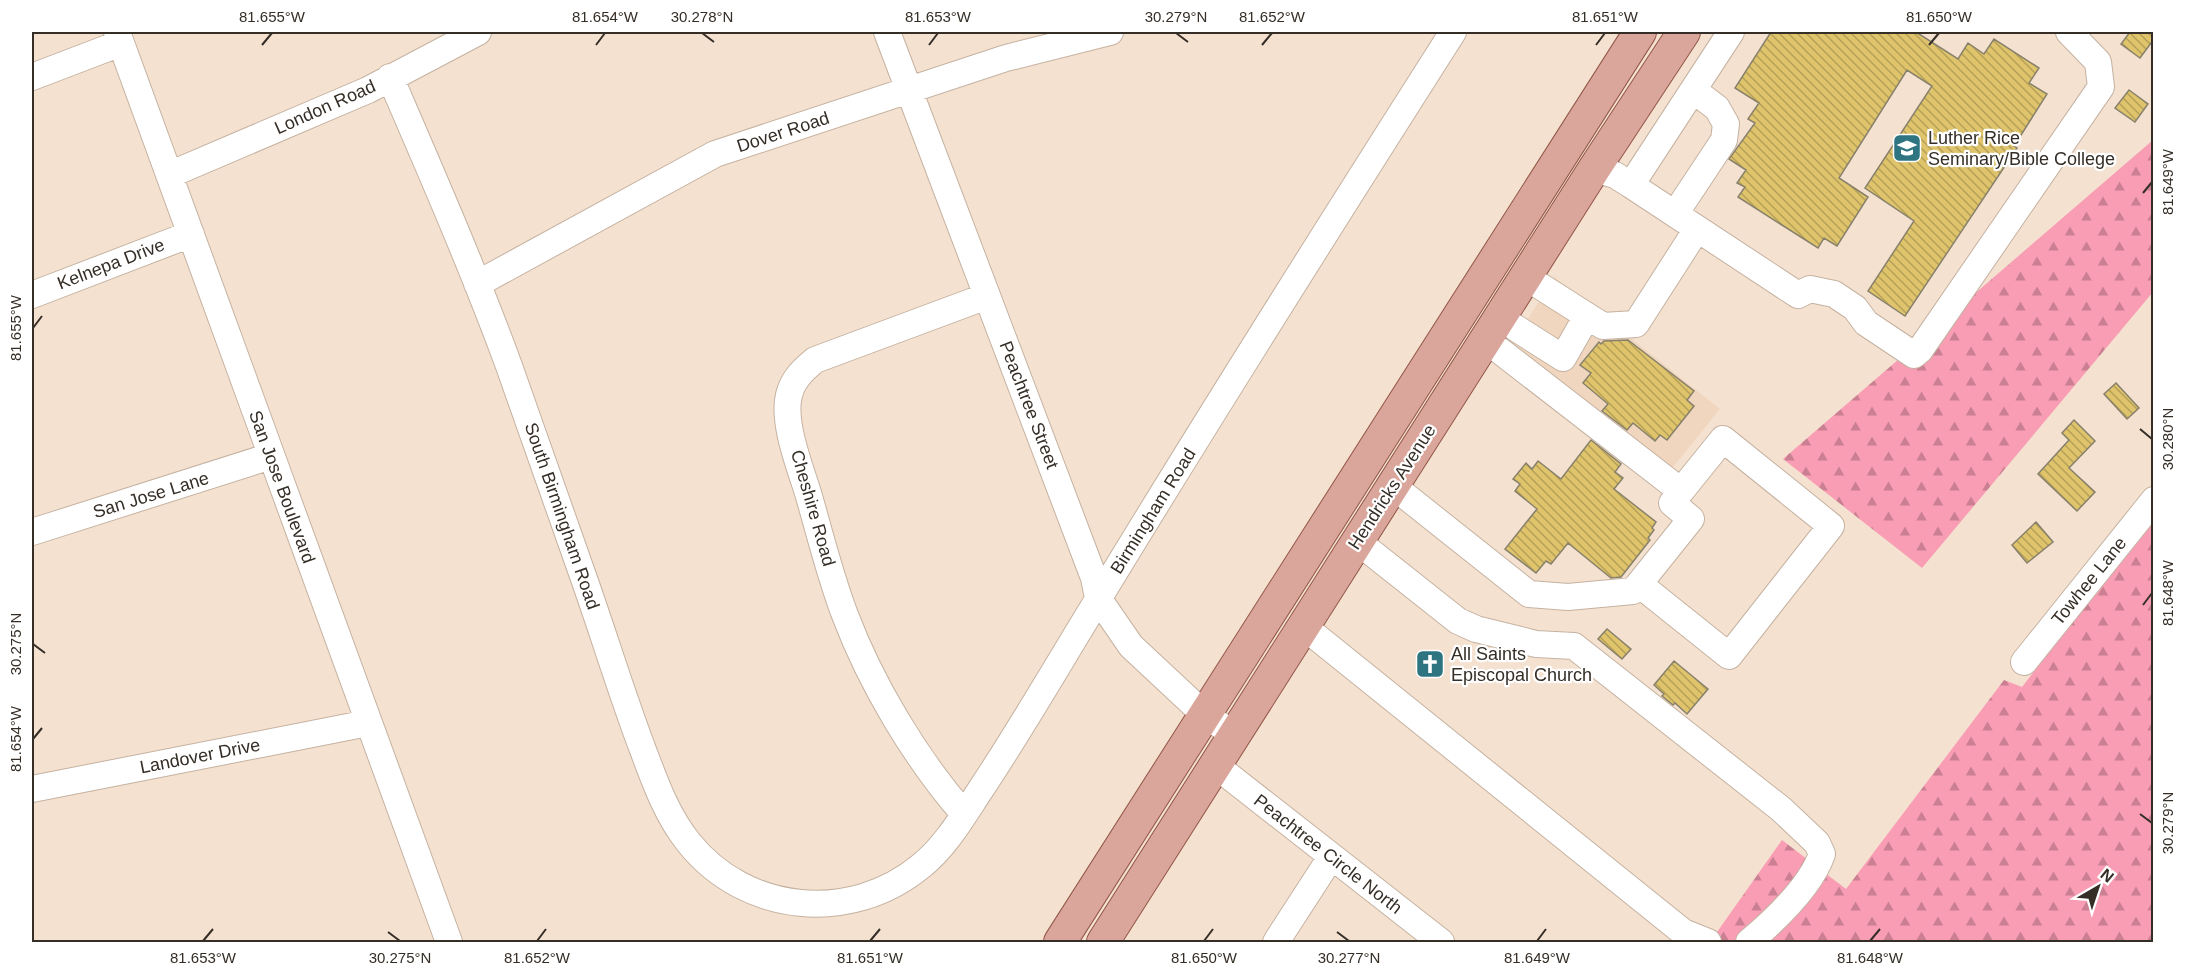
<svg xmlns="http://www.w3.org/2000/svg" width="2185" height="974" viewBox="0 0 2185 974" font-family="Arial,sans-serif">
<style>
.built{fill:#f0d6bf}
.forest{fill:url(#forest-firs)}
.building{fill:url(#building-back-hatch);stroke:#87816b;stroke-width:1.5}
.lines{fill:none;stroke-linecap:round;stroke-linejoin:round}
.minor-casing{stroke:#c5b2a1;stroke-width:28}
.major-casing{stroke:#915647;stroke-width:34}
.minor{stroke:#fff;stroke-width:26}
.major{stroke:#daa69b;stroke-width:32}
.ticks{fill:none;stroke:#352e27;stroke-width:2}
.labels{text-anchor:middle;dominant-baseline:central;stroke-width:4.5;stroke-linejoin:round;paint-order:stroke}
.street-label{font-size:18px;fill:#352e27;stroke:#fff}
.poi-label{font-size:18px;fill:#352e27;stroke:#fff;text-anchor:start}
.neatline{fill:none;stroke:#352e27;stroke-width:2}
.ticks-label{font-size:15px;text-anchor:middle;fill:#352e27}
</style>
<defs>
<pattern id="forest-firs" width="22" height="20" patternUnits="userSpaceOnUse" patternTransform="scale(1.5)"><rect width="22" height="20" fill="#f89db4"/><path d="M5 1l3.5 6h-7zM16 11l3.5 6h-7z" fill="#ca8092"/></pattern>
<pattern id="building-back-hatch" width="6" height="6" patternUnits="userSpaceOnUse" patternTransform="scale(1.5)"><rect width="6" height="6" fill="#dfc46c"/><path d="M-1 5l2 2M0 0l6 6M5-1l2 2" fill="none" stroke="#b6a059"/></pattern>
</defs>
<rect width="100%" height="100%" fill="#f5e1d0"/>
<!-- built -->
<path class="built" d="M1554 277 1720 409 1669 472 1511 347Z"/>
<!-- forest -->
<path class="forest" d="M2153 140V292L1922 568 1783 459Z
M2153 517V942H1710L1782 840 1846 889 2004 680 2022 687Z"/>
<!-- building -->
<path class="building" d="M1771 32H1916L1958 59 1968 43 1984 54 1994 39 2039 68 2029 83 2047 94 2014 146 2017 148 1905 316 1868 291 1914 221 1865 188 1932 86 1907 70 1839 178 1868 197 1837 246 1824 238 1818 248 1738 197 1745 187 1737 183 1746 170 1729 159 1755 123 1748 119 1759 103 1735 88Z
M2130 32H2154V39L2140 58 2121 44Z
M2129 90 2148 104 2135 122 2115 108Z
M1628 340 1694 391 1687 400 1694 406 1667 440 1660 435 1655 441 1633 423 1627 430 1602 411 1608 404 1583 383 1591 373 1580 365 1599 342 1601 344 1604 341Z
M2116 383 2139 408 2127 419 2104 394Z
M2074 420 2095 441 2069 468 2095 492 2077 511 2038 474 2069 440 2062 433Z
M1591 440 1621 464 1615 472 1623 478 1614 489 1656 522 1652 528 1654 530 1648 538 1650 540 1621 577 1611 578 1568 543 1551 564 1546 561 1536 573 1505 549 1537 509 1515 491 1520 484 1513 479 1526 463 1532 469 1538 461 1561 479Z
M2036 522 2053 542 2027 563 2012 545Z
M1607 629 1631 649 1622 659 1598 639Z
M1674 661 1708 689 1687 714 1675 703 1673 705 1662 696 1664 694 1654 685Z"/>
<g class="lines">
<!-- minor casing -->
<g class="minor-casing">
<path id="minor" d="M117 32C228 335 338 639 449 942
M887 32 1094 578 1098 598 1131 646 1206 716 1234 734
M32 77 121 43
M390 77C431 172 473 268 509 366 534 435 558 504 582 573 603 632 621 692 643 750 655 782 667 816 689 843 746 914 851 924 921 866 945 847 962 818 979 792 1019 732 1056 668 1094 606 1211 413 1332 222 1453 32
M1594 169 1615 175 1631 185 1798 295 1810 289 1834 294 1855 308 1866 323 1914 355 1920 350 2101 87 2098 62 2069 32
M169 175 368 90 478 32
M1631 185 1731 32
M1675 214 1724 140 1726 124 1717 108 1693 90
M1526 277 1603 326 1636 324 1697 229
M477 284 715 154 1006 58 1110 32
M32 295 191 234
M1500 318 1563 358 1587 316
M1486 340 1681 491 1672 503 1691 519 1639 584 1729 656 1831 526 1723 439 1681 491
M1393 486 1529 594 1568 597 1633 591 1639 584
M32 532 271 456
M1357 541 1458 621 1476 629 1536 644 1574 646 1781 809 1817 843 1822 854C1811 886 1775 920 1749 942
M1303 626 1683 932 1708 942
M2024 662 2154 500
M1215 765 1441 942
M32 789 368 723
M964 814C916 759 871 684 845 615 830 576 820 534 808 493 800 467 782 422 789 395 793 379 803 370 815 360L987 296
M1276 942 1331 857"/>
</g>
<!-- major casing -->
<g class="major-casing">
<path id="major" d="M1060 942 1640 32
M1103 942 1594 169 1684 32"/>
</g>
<!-- minor -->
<use href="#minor" class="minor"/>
<!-- major -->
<use href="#major" class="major"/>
</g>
<!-- ticks -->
<path class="ticks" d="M702 33 714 42M1176 33 1188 42M262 45 272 33M596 45 605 33M929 45 938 33M1262 45 1272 33M1596 45 1605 33M1929 45 1939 33M2143 193 2152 182M33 328 42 316M2140 429 2152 439M2143 605 2152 593M33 644 45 653M33 739 42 728M2140 814 2152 823M388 932 400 941M1337 932 1349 941M203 941 213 929M537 941 546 929M870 941 880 929M1204 941 1213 929M1537 941 1546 929M1870 941 1880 929"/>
<!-- icons -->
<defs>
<g id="school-square" transform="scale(1.5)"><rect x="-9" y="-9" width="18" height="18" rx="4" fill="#2e7481" stroke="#fff"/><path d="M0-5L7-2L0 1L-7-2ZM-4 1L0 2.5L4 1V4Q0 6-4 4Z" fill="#fff"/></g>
<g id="church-square" transform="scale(1.5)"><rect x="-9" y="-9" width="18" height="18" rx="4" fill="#2e7481" stroke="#fff"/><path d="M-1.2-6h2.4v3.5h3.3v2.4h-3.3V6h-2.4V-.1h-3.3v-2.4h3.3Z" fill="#fff"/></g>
</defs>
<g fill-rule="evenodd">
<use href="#school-square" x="1907" y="148"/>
<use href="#church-square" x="1430" y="664"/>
</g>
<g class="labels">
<!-- street labels -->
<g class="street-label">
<text transform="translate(325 107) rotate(-24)">London Road</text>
<text transform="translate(783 132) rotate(-18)">Dover Road</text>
<text transform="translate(111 264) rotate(-21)">Kelnepa Drive</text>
<text transform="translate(1029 405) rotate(69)">Peachtree Street</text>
<text transform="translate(282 487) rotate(70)">San Jose Boulevard</text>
<text transform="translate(1392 487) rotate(-57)">Hendricks Avenue</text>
<text transform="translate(151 495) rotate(-17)">San Jose Lane</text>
<text transform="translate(813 508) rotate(74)">Cheshire Road</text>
<text transform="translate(1153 511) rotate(-58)">Birmingham Road</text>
<text transform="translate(562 516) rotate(71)">South Birmingham Road</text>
<text transform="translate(2089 581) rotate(-51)">Towhee Lane</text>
<text transform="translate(200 756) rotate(-11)">Landover Drive</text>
<text transform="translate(1328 854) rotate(38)">Peachtree Circle North</text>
</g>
<!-- poi labels -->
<g class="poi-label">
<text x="1928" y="138">Luther Rice<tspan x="1928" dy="21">Seminary/Bible College</tspan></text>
<text x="1451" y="654">All Saints<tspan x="1451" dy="21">Episcopal Church</tspan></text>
</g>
</g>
<!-- border -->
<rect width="2185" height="974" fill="none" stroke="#ffffff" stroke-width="66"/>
<!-- north arrow -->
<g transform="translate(2098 887) rotate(39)" stroke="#ffffff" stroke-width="4.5" paint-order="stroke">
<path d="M0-4.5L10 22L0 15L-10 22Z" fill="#352e27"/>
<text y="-9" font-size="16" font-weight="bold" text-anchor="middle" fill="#352e27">N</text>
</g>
<rect x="33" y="33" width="2119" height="908" class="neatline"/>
<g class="ticks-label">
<text x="272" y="22">81.655°W</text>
<text x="605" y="22">81.654°W</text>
<text x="702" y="22">30.278°N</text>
<text x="938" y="22">81.653°W</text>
<text x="1176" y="22">30.279°N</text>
<text x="1272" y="22">81.652°W</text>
<text x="1605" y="22">81.651°W</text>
<text x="1939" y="22">81.650°W</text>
<text transform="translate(2168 182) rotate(-90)" y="5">81.649°W</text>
<text transform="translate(16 328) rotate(-90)" y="5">81.655°W</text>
<text transform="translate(2168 439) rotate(-90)" y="5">30.280°N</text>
<text transform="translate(2168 593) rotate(-90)" y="5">81.648°W</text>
<text transform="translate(16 644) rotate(-90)" y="5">30.275°N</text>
<text transform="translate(16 739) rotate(-90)" y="5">81.654°W</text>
<text transform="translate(2168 823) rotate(-90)" y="5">30.279°N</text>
<text x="203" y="963">81.653°W</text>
<text x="400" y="963">30.275°N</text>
<text x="537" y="963">81.652°W</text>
<text x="870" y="963">81.651°W</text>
<text x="1204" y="963">81.650°W</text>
<text x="1349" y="963">30.277°N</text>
<text x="1537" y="963">81.649°W</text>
<text x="1870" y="963">81.648°W</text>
</g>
</svg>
